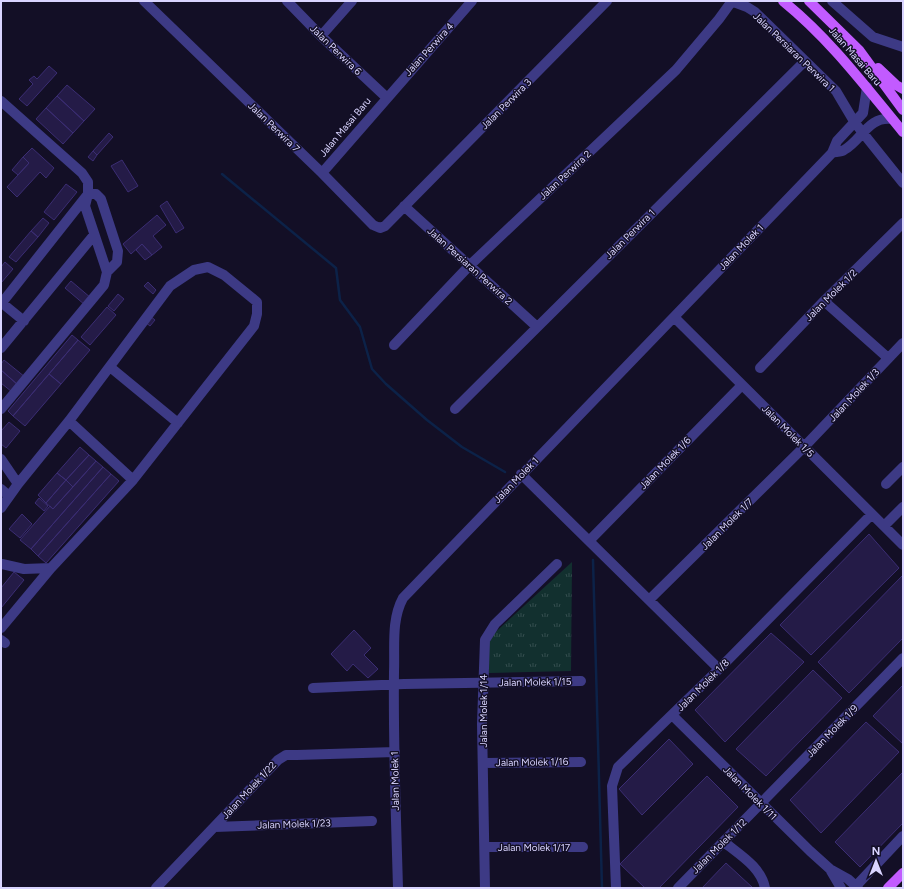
<svg xmlns="http://www.w3.org/2000/svg" width="904" height="889" viewBox="0 0 904 889" font-family="Figtree,sans-serif">
<style>
.grass{fill:url(#grass-tufts)}
.lines{fill:none;stroke-linecap:round;stroke-linejoin:round}
.stream{stroke:#0c2248;stroke-width:2.5}
.building{fill:#241b47;stroke:#3b2d73}
.minor{stroke:#3d3a85;stroke-width:10}
.major{stroke:#c25bff;stroke-width:10}
.labels{text-anchor:middle;dominant-baseline:central;stroke-width:3;stroke-linejoin:round;paint-order:stroke}
.street-label{font-size:10px;fill:#d9d4ff;stroke:#130f26}
</style>
<defs>
<pattern id="grass-tufts" width="24" height="20" patternUnits="userSpaceOnUse"><rect width="24" height="20" fill="#12302f"/><path d="M3 7l-1-3M5 7V3M7 7l1-3M15 17l-1-3M17 17v-4M19 17l1-3" fill="none" stroke="#344d4e"/></pattern>
</defs>
<rect width="100%" height="100%" fill="#130f26"/>
<!-- grass -->
<path class="grass" d="M572 562 571 671 489 673V638Z"/>
<g class="lines">
<!-- stream -->
<path class="stream" d="M222 174 336 268 340 300 360 327 372 369 386 384 427 420 462 447 505 472
M593 560 602 888"/>
</g>
<!-- building -->
<path class="building" d="M49 66 57 73 27 106 19 99 33 84 29 80 34 76 37 79Z
M67 85 95 109 84 121 57 96Z
M57 96 84 121 73 133 46 108Z
M46 108 73 133 63 144 36 119Z
M109 133 113 137 97 155 93 151Z
M32 148 54 168 46 178 40 172 17 197 7 187 29 163 23 157Z
M93 151 97 155 93 161 88 157Z
M23 157 29 163 18 175 12 170Z
M122 160 138 186 128 192 111 166Z
M66 184 77 192 54 220 44 212Z
M167 201 184 228 176 233 160 206Z
M157 215 166 225 153 236 162 247 152 255 142 244 131 254 123 244Z
M43 218 49 223 38 237 31 231Z
M31 231 38 237 16 262 9 257Z
M142 244 152 255 145 260 136 250Z
M5 262 13 269 1 283V267Z
M71 281 91 298 85 305 65 288Z
M148 282 156 290 153 294 144 286Z
M118 294 124 299 114 311 108 306Z
M107 307 116 315 90 345 81 337Z
M150 316 155 320 150 326 145 322Z
M72 335 78 340 13 416 8 411Z
M78 340 90 350 61 384 49 374Z
M4 360 25 377 18 385 1 370V364Z
M1 370 18 385 12 392 1 383Z
M49 374 61 384 25 426 13 416Z
M9 422 20 431 6 448 1 444V431Z
M80 447 89 455 66 480 57 473Z
M89 455 96 461 73 487 66 480Z
M96 461 103 467 31 549 20 540 50 506 53 509Z
M103 467 111 474 38 556 31 549Z
M57 473 66 480 46 503 38 495Z
M111 474 119 481 46 563 38 556Z
M66 480 73 487 53 509 46 503Z
M39 498 48 506 44 511 35 503Z
M22 514 32 524 20 538 9 529Z
M869 534 899 568 811 655 780 625Z
M14 572 24 580 1 608V588Z
M903 575V638L849 693 818 662Z
M354 630 371 648 364 655 378 669 368 678 353 664 347 671 331 654Z
M771 633 804 662 725 742 695 710Z
M813 670 842 698 766 776 736 749Z
M903 685V744L873 716Z
M866 722 899 752 821 833 790 800Z
M669 739 693 764 642 815 619 789Z
M903 772V823L860 867 835 842Z
M707 776 738 807 659 888H645L620 864Z
M726 863 753 888H702Z"/>
<g class="lines">
<!-- minor -->
<path class="minor" d="M144 1 322 173 373 225 380 228 385 226 607 1
M287 1 321 36 386 97
M731 1 747 7 755 12 836 91 855 123 903 183
M832 1 873 37 903 47
M321 36 352 1
M1 101 82 173 88 182V194L85 206 107 272 104 285 1 409
M832 153C835 152 841 152 844 150 862 140 868 116 892 119
M322 173 472 1
M404 206 536 326
M824 301 888 358
M2 303 24 321
M1 304 88 194H96L101 199 118 251 117 262 107 272
M674 317 903 545
M394 345 469 266 676 70 719 19 732 1
M1 348 94 235
M110 367 178 423
M760 368 824 301 903 223
M455 409 805 61
M69 421 133 480
M1 459 18 484 1 508
M521 474 719 669
M886 484 903 467
M1 489 9 496
M884 526 903 507
M589 541 742 385
M2 564 24 569 51 568
M649 600 804 447 903 343
M1 628 51 568 133 480 254 326 257 314V302L224 275 208 267 194 270 170 286 69 421 18 484
M1 640 5 643
M313 688 404 684 581 681
M672 715 810 851 830 869 848 879 858 888
M483 763 581 762
M215 827 372 821
M724 842C740 855 761 867 765 888
M485 847H583
M831 871 841 888
M856 886 903 836
M156 888 278 760 286 755H297L395 752
M398 888C396 816 393 744 394 672 395 647 391 620 403 598L832 153 837 141 863 113 867 87
M485 888 482 724 485 640 495 624 557 564
M616 888 612 786 618 767 719 669 872 514
M678 888 903 658"/>
<!-- major -->
<path class="major" d="M783 1C830 39 865 86 903 132
M809 1 859 50 903 110
M878 68 896 85 903 89
M888 888 903 873"/>
</g>
<g class="labels">
<!-- street labels -->
<g class="street-label">
<text transform="translate(429 49) rotate(-48)">Jalan Perwira 4</text>
<text transform="translate(336 50) rotate(44)">Jalan Perwira 6</text>
<text transform="translate(794 52) rotate(44)">Jalan Persiaran Perwira 1</text>
<text transform="translate(855 56) rotate(49)">Jalan Masai Baru</text>
<text transform="translate(506 104) rotate(-45)">Jalan Perwira 3</text>
<text transform="translate(274 127) rotate(44)">Jalan Perwira 7</text>
<text transform="translate(345 127) rotate(-50)">Jalan Masai Baru</text>
<text transform="translate(565 175) rotate(-43)">Jalan Perwira 2</text>
<text transform="translate(630 234) rotate(-45)">Jalan Perwira 1</text>
<text transform="translate(741 247) rotate(-46)">Jalan Molek 1</text>
<text transform="translate(470 266) rotate(42)">Jalan Persiaran Perwira 2</text>
<text transform="translate(831 295) rotate(-45)">Jalan Molek 1/2</text>
<text transform="translate(854 395) rotate(-47)">Jalan Molek 1/3</text>
<text transform="translate(788 431) rotate(45)">Jalan Molek 1/5</text>
<text transform="translate(665 463) rotate(-46)">Jalan Molek 1/6</text>
<text transform="translate(516 480) rotate(-46)">Jalan Molek 1</text>
<text transform="translate(727 524) rotate(-45)">Jalan Molek 1/7</text>
<text transform="translate(535 682) rotate(-1)">Jalan Molek 1/15</text>
<text transform="translate(703 685) rotate(-45)">Jalan Molek 1/8</text>
<text transform="translate(483 711) rotate(-90)">Jalan Molek 1/14</text>
<text transform="translate(832 731) rotate(-46)">Jalan Molek 1/9</text>
<text transform="translate(532 762) rotate(-1)">Jalan Molek 1/16</text>
<text transform="translate(395 781) rotate(-91)">Jalan Molek 1</text>
<text transform="translate(249 790) rotate(-47)">Jalan Molek 1/22</text>
<text transform="translate(750 793) rotate(45)">Jalan Molek 1/11</text>
<text transform="translate(294 824) rotate(-2)">Jalan Molek 1/23</text>
<text transform="translate(719 846) rotate(-45)">Jalan Molek 1/12</text>
<text x="534" y="847">Jalan Molek 1/17</text>
</g>
</g>
<!-- border -->
<rect width="904" height="889" fill="none" stroke="#d9d4ff" stroke-width="4"/>
<!-- north arrow -->
<g transform="translate(876 861)" stroke="#130f26" stroke-width="3" paint-order="stroke">
<path d="M0-3L7 15L0 10L-7 15Z" fill="#d9d4ff"/>
<text y="-6" font-size="11" font-weight="bold" text-anchor="middle" fill="#d9d4ff">N</text>
</g>
</svg>
